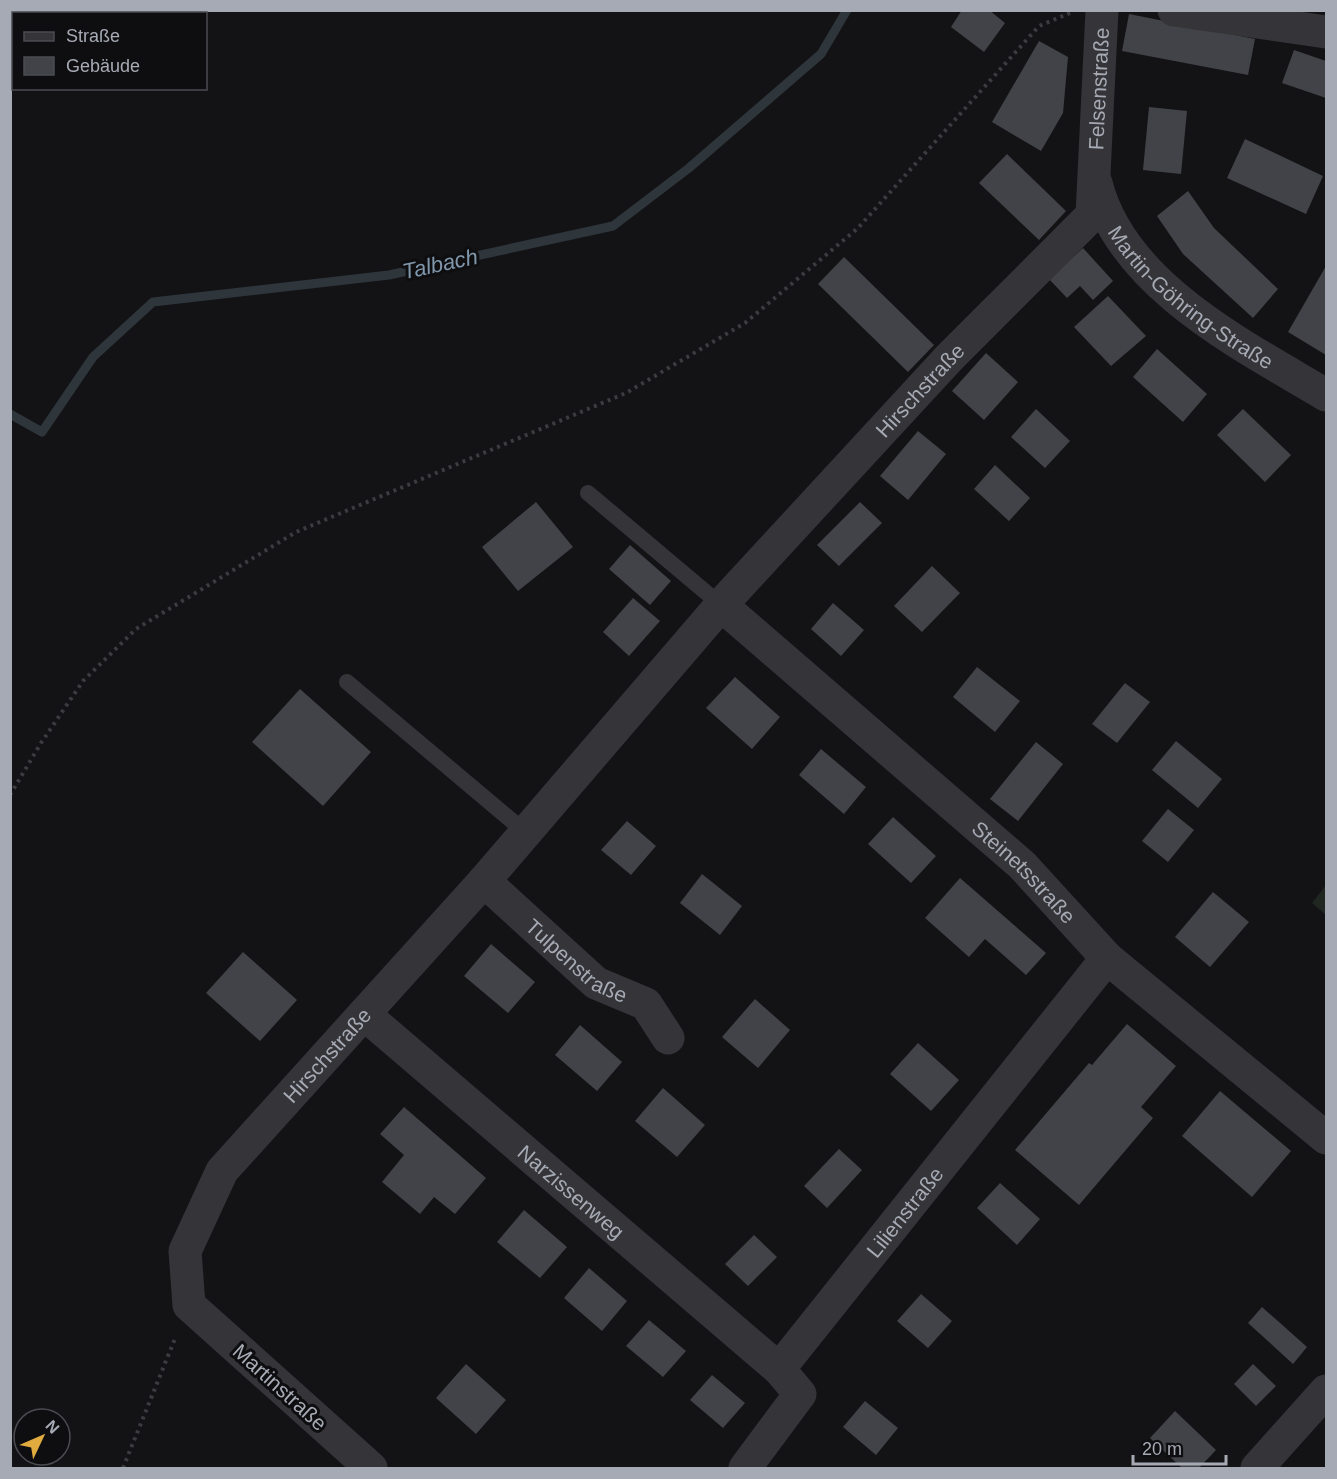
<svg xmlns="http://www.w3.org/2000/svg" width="1337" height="1479" viewBox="0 0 1337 1479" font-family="Arial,sans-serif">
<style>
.green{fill:#202721}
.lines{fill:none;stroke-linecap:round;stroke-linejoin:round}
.stream{stroke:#2e363c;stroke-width:9}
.building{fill:#424348}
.path{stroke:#3b3c40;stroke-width:4;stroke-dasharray:3 4.5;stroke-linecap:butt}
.lane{stroke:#353539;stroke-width:16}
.street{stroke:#353539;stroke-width:33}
.labels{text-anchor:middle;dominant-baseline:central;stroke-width:6;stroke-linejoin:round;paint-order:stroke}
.street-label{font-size:21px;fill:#a6aab4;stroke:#0e0e10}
.water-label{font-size:22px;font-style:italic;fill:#8097ac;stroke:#0e0e10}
</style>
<rect width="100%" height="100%" fill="#131315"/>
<!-- green -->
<path class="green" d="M1326 885V915L1312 903Z"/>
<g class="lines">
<!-- stream -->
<path class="stream" d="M10 414 42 432 93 357 153 302 389 275 613 226 689 168 821 54 847 10"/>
</g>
<!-- building -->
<path class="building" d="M962 10H989L1005 23 984 52 951 27Z
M1129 14 1255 39 1248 75 1122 51Z
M1039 41 1068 57 1063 113 1041 151 992 122Z
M1294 50 1326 61V98L1282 83Z
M1149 107 1187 111 1181 174 1143 170Z
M1245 139 1323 176 1306 214 1227 178Z
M1007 154 1066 211 1039 240 979 183Z
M1188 191 1214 228 1278 289 1253 318 1183 254 1157 216Z
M1083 248 1113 281 1093 300 1080 286 1067 298 1049 279Z
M844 257 934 345 908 372 818 284Z
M1326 266V355L1288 332Z
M1108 296 1146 336 1111 366 1074 327Z
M1157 349 1207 394 1183 422 1133 377Z
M986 353 1018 382 984 420 952 391Z
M1036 409 1070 441 1045 468 1011 437Z
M1243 409 1291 455 1265 482 1217 435Z
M918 431 946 454 908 500 880 476Z
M995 465 1030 498 1009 521 974 489Z
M536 502 573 547 518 591 482 547Z
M860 502 882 523 839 566 817 545Z
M630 545 671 581 650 605 609 569Z
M932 566 960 593 922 632 894 606Z
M633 598 660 621 629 656 603 632Z
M833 603 864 630 841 656 811 629Z
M977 667 1020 701 995 732 953 697Z
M735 677 780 717 752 749 706 708Z
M1125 683 1150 702 1117 743 1092 724Z
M300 689 371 752 323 806 252 742Z
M1176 741 1222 779 1198 808 1152 770Z
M1036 742 1063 764 1018 821 990 799Z
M821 749 866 787 844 814 799 775Z
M1168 809 1194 830 1168 862 1142 841Z
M893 817 936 856 911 883 868 844Z
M627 821 656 846 631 875 601 850Z
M702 874 742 906 720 935 680 903Z
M960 878 1046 953 1026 975 985 939 969 957 925 918Z
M1213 892 1249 922 1210 967 1175 937Z
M491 944 535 982 508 1013 464 976Z
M243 952 297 1000 260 1041 206 993Z
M755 999 790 1030 758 1068 722 1037Z
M1127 1024 1176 1066 1141 1107 1153 1118 1079 1205 1015 1150 1089 1063 1092 1065Z
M580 1025 622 1062 597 1091 555 1055Z
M918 1043 959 1080 931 1111 890 1074Z
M663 1088 705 1125 677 1157 635 1121Z
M1220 1091 1291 1151 1252 1197 1182 1136Z
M404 1107 486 1178 455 1214 434 1197 420 1214 382 1182 404 1155 380 1134Z
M839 1149 862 1170 827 1208 804 1186Z
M1000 1183 1040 1219 1017 1245 977 1208Z
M524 1210 567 1247 540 1278 497 1242Z
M754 1235 777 1257 748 1286 725 1264Z
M589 1268 627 1301 602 1331 564 1298Z
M921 1294 952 1321 928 1348 897 1321Z
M1262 1307 1307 1347 1293 1364 1248 1323Z
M649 1320 686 1351 663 1377 626 1346Z
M466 1364 506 1400 476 1434 436 1398Z
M1253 1364 1276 1386 1256 1406 1234 1384Z
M712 1375 745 1403 723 1428 690 1400Z
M865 1401 898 1428 876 1455 843 1427Z
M1175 1411 1216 1450 1199 1468H1182L1150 1438Z"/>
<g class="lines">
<!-- path -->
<path class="path" d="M10 795 41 743 83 681 136 629 296 532 626 393 745 323 858 228 1039 26 1070 13
M123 1468 176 1336"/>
<!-- lane -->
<path class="lane" d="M588 493 721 605
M347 682 524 831"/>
<!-- street -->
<g class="street">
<path d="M1174 10 1326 32"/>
<path id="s1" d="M1096 183C1121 285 1244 346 1326 395"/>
<path id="s2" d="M721 605 1022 865 1107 958 1326 1138"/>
<path id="s3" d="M484 881 596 983 646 1004 668 1038"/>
<path id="s4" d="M364 1014 779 1369"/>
<path id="s5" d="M371 1468 189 1305 185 1251 222 1171 484 881 721 605 949 358 1092 215 1102 10"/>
<path id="s6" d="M745 1468 800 1394 779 1369 1107 958"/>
<path d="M1257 1468 1326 1391"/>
</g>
</g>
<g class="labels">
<!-- street labels -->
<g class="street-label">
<text stroke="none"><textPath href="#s5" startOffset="1806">Felsenstraße</textPath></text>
<text stroke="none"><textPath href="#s1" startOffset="153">Martin-Göhring-Straße</textPath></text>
<text stroke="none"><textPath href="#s5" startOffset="1434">Hirschstraße</textPath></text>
<text stroke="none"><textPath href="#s2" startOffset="404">Steinetsstraße</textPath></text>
<text stroke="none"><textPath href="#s3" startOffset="123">Tulpenstraße</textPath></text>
<text stroke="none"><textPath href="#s5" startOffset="543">Hirschstraße</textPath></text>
<text stroke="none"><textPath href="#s4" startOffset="273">Narzissenweg</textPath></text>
<text stroke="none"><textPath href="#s6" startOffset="326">Lilienstraße</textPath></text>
<text transform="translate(280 1387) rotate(42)">Martinstraße</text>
</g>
<!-- water labels -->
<g class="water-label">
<text transform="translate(440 264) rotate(-12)">Talbach</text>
</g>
</g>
<!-- border -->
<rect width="1337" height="1479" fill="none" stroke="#a6aab4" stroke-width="24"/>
<!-- legend -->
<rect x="12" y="12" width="195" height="78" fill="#0e0e10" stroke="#4b4c52" stroke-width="1.5"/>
<rect x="24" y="32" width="30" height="9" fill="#353539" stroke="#4b4c52" stroke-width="1.5"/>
<text x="66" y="42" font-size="18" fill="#a6aab4">Straße</text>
<rect x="24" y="57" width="30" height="18" fill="#424348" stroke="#4b4c52" stroke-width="1.5"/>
<text x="66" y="72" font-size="18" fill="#a6aab4">Gebäude</text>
<!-- north arrow -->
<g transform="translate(42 1437) rotate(46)"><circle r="28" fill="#0e0e10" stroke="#4b4c52" stroke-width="1.5"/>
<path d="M0-4.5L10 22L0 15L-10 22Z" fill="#e1ab3f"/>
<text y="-9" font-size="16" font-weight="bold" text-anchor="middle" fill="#a6aab4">N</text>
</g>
<!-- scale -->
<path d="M1133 1455v9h93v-9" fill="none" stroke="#a6aab4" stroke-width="3"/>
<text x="1142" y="1455" font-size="18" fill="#a6aab4" stroke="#0e0e10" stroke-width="4.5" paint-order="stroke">20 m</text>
</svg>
